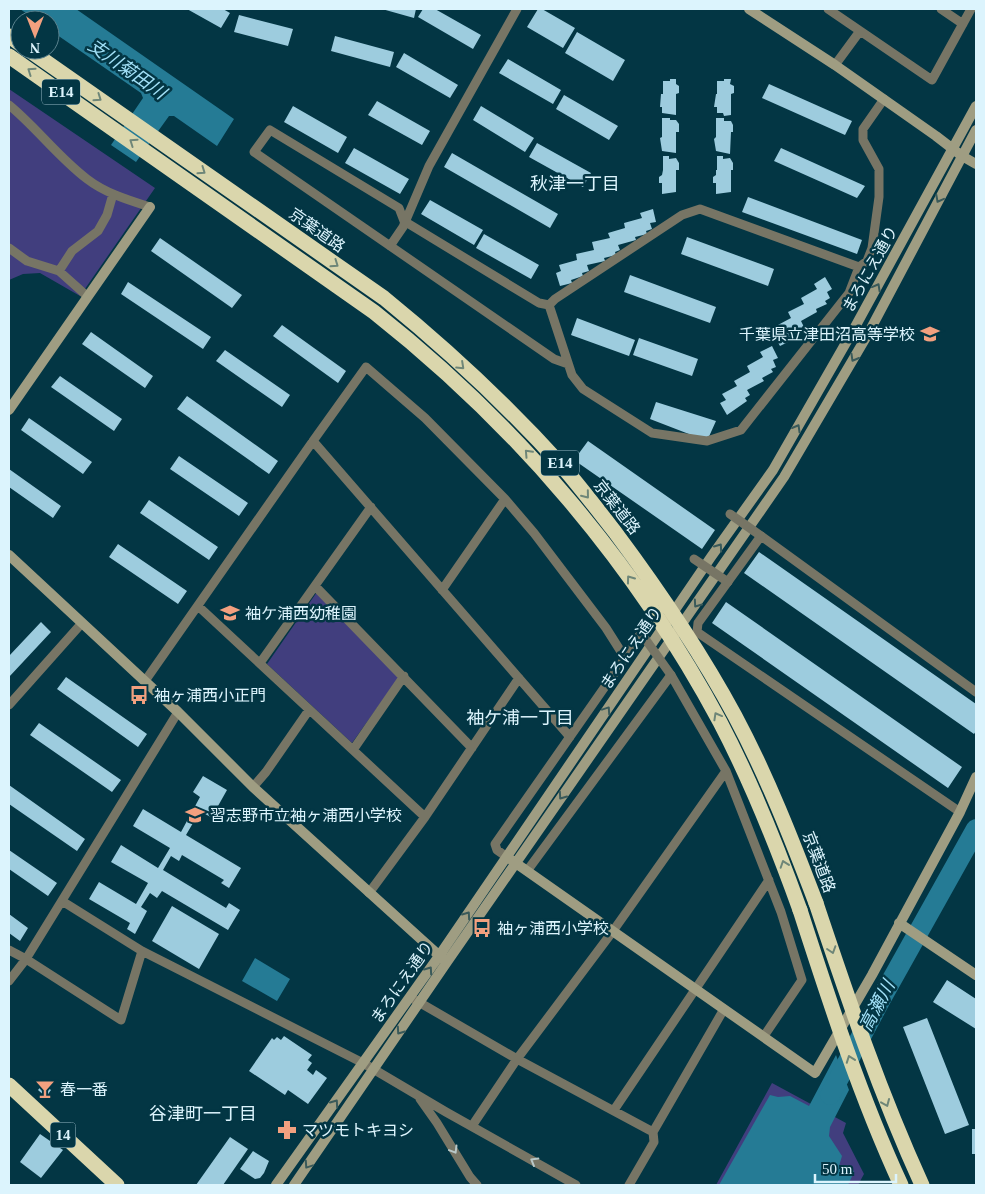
<svg xmlns="http://www.w3.org/2000/svg" width="985" height="1194" viewBox="0 0 985 1194" font-family="'Times New Roman','Noto Sans JP',serif">
<style>
.green{fill:#413e7e}
.water{fill:#257b95}
.lines{fill:none;stroke-linecap:round;stroke-linejoin:round}
.river{stroke:#257b95;stroke-width:20}
.building{fill:#9dccde}
.street{stroke:#777565;stroke-width:9}
.secondary{stroke:#9f9d82;stroke-width:10}
.highway{stroke:#dad6ac;stroke-width:15}
.street-bridge{stroke:#777565;stroke-width:9}
.highway-bridge{stroke:#dad6ac;stroke-width:15}
.oneway{stroke:#6e8678}
.oneway2{stroke:#3a5a5a}
.oneway3{stroke:#b9c8c8}
.labels{text-anchor:middle;dominant-baseline:central;stroke-width:5;stroke-linejoin:round;paint-order:stroke}
.shield{fill:#033644;stroke:#9bbbc6;stroke-width:1}
.shield-label{font-size:15px;font-weight:bold;fill:#dcf4fd}
.street-label{font-size:16px;fill:#dcf4fd;stroke:#033644}
.poi-label{font-size:16px;fill:#dcf4fd;stroke:#033644;text-anchor:start}
.water-label{font-size:18px;font-style:italic;fill:#a2e1f8;stroke:#033644}
.neighbourhood-label{font-size:18px;fill:#dcf4fd;stroke:#033644}
</style>
<rect width="100%" height="100%" fill="#033644"/>
<!-- green -->
<path class="green" d="M9 89 155 188 80 296 40 273 23 274 9 280Z
M317 592 399 677 352 743 267 664Z
M772 1083 846 1123 843 1133 864 1174 858 1185H716Z"/>
<!-- water -->
<path class="water" d="M20 9H76L234 119 217 146 174 116H169L136 162 111 145 143 98 141 93 50 30V20H36Z
M255 958 290 979 277 1001 242 981Z
M836 1055 849 1090 830 1127 829 1136 842 1156 839 1166 842 1168 851 1166 854 1172 848 1185H719L770 1095 778 1097 790 1096 809 1106Z"/>
<g class="lines">
<!-- river -->
<path class="river" d="M830 1095 881 999 976 829"/>
</g>
<!-- building -->
<path class="building" d="M187 9H223L230 13 221 28Z
M382 9H416L414 18Z
M423 9H435L481 35 473 49 418 17Z
M538 9H542L575 28 563 48 527 27Z
M239 15 293 29 288 46 234 32Z
M577 32 625 60 613 81 565 53Z
M335 36 394 52 390 67 331 51Z
M404 53 458 85 450 98 396 67Z
M508 59 561 90 553 104 499 73Z
M670 79H676V84L679 86V93L676 94V115L662 113V107H660L661 94H663V81H670Z
M724 79H731L730 84 734 86V93L731 94V115L724 116 723 113H717V107H714L716 94H717V81H724Z
M769 84 852 121 845 135 762 98Z
M564 95 618 126 609 140 556 109Z
M377 101 430 131 422 145 368 115Z
M293 106 347 137 338 153 284 122Z
M481 106 534 138 525 152 473 120Z
M662 118H670V120H676L679 124V132H676V153L662 151 660 138 662 137Z
M716 118H724V121H731L733 125V132H731L730 154 716 151 714 139 716 137Z
M537 143 591 173 583 187 529 157Z
M354 148 409 179 400 194 345 163Z
M781 148 865 186 857 198 774 161Z
M452 153 558 214 550 228 444 167Z
M663 156H669V159L676 158 679 163V170H676V192L662 194V183H659V177L662 175 663 170Z
M717 156H723V159L730 158 733 163V170H731V192L716 194V183H713V177L716 175V170H717Z
M748 197 862 240 857 254 742 212Z
M430 200 483 230 474 245 421 214Z
M653 209 656 222 650 223 652 229 646 231 647 234 635 237 636 240 618 245 620 250 615 252 616 255 604 258 605 261 587 265 589 271 582 273 583 276 571 280 572 283 560 286 556 273 561 271 559 265 577 260 576 254 594 250 592 242 610 238 608 233 625 228 624 223 642 218 640 213Z
M484 234 539 265 531 279 476 248Z
M687 237 774 269 768 286 681 254Z
M160 238 242 295 232 308 151 251Z
M630 275 716 307 710 323 624 292Z
M825 277 832 289 827 292 830 298 825 301 827 304 816 309 817 312 801 321 804 327 799 329 801 332 790 338 792 340 780 346 774 335 779 332 776 326 791 318 788 312 804 304 801 298 817 289 814 284Z
M128 282 211 337 203 349 121 294Z
M577 318 635 340 629 356 571 335Z
M282 325 346 371 338 383 273 336Z
M91 332 153 376 145 388 82 344Z
M639 338 698 359 692 376 633 355Z
M772 346 778 358 773 360 776 367 771 369 773 372 762 378 764 381 747 390 750 395 745 398 747 401 727 415 720 403 726 400 722 394 737 386 734 381 750 372 747 366 763 357 760 352Z
M225 350 290 395 282 407 216 361Z
M60 376 122 419 114 431 51 387Z
M187 396 278 461 269 474 177 409Z
M656 402 716 421 707 441 650 419Z
M29 418 92 462 83 474 21 430Z
M588 441 715 530 702 549 574 460Z
M179 456 248 503 239 516 170 469Z
M9 469 61 506 53 518 9 487Z
M149 500 218 547 209 560 140 513Z
M118 544 187 591 178 604 109 557Z
M759 552 976 704V731L974 734 744 573Z
M726 602 962 767 948 788 712 623Z
M41 622 51 632 9 677V656Z
M66 677 147 734 138 747 57 689Z
M39 723 121 780 112 792 30 735Z
M203 776 227 790 218 806 221 807 214 819 200 811 186 835 241 868 229 888 221 883 224 880 182 855 179 861 171 856 163 870 226 908 229 903 240 910 228 930 162 891 157 898 150 893 141 907 147 911 135 934 127 929 130 923 89 899 99 882 136 904 148 883 111 862 121 845 158 868 170 848 133 826 143 809 181 832 200 797 193 792Z
M9 785 85 839 77 851 9 804Z
M9 850 57 883 48 896 9 869Z
M172 906 219 934 199 969 152 941Z
M9 914 28 928 20 941 9 933Z
M947 980 976 999V1029L933 1002Z
M927 1018 969 1125 945 1134 903 1027Z
M284 1036 312 1055 308 1060 312 1063 307 1070 313 1075 316 1070 327 1078 308 1104 288 1090 285 1095 249 1071 272 1038 274 1040 277 1037 281 1040Z
M43 1084 51 1090 46 1097 38 1090Z
M972 1129H976V1154H972Z
M40 1134 63 1150 41 1178 20 1162Z
M230 1137 248 1149 223 1185H196Z
M253 1151 269 1161 264 1173 260 1178 255 1179 240 1169Z"/>
<g class="lines">
<!-- street -->
<path class="street" d="M828 9 932 80 971 9
M941 9 963 24
M835 65 860 31
M9 105C36 127 58 157 87 179 105 193 128 200 150 207
M390 246 403 227 429 166 517 9
M9 248 27 261 59 271 87 296
M59 271 72 251 98 231 107 215 113 194
M549 305 572 375 583 389 652 433 707 441 741 430 849 293 859 267 867 261 872 248 879 197V169L863 140V129L884 99
M568 364 554 359 254 152 270 130 399 208 404 221 539 303 549 305 555 299 682 215 700 209 859 267
M313 441 570 737
M315 586 472 748
M442 590 505 499
M198 606 425 817
M625 658 641 633
M260 663 371 507
M145 681 313 441 366 367 425 418 505 499 534 533 606 628 625 658 495 844 497 850 507 857
M9 705 82 623
M353 750 404 676
M253 787 266 772 309 710
M960 812 697 632 698 623 761 536 976 692
M527 871 671 675 726 771 781 912 802 980 764 1036
M369 893 425 817 519 678
M62 901 142 951 363 1063 446 1112 576 1185
M9 950 26 959 121 1020 142 951
M9 981 26 959 178 712
M410 997 517 1059 653 1132
M420 1099 437 1123 470 1177 477 1185
M614 1110 769 880
M472 1126 517 1059 613 931 726 771
M629 1185 654 1142 653 1132 724 1009"/>
<!-- secondary -->
<path class="secondary" d="M749 9 835 65 936 136 962 156 976 164
M9 410 150 207
M9 555 178 712 253 787 444 960
M510 859 815 1073 872 975 960 812 976 777
M899 923 976 975
M276 1185 439 956 711 557 773 470 855 327 976 106
M294 1185 447 962 784 477 868 334 976 130"/>
<!-- highway -->
<path class="highway" d="M9 36 20 44
M29 50 384 298C448 350 508 406 563 467 581 488 598 510 615 532 659 591 700 651 735 716 767 776 792 840 816 903
M9 56 374 312C516 424 635 563 720 722 752 783 777 846 800 910
M9 1085 117 1185"/>
<!-- street-bridge -->
<path class="street-bridge" d="M730 514 761 536
M694 559 728 582
M641 633 671 675"/>
<!-- highway-bridge -->
<path class="highway-bridge" d="M816 903C848 999 880 1093 922 1185
M800 910C830 1003 860 1096 901 1185"/>
</g>
<!-- one-way arrows -->
<defs><path id="oneway-chevron" d="M-2-3.5L2.5 0L-2 3.5" fill="none" stroke-width="1.6" stroke-linecap="round" stroke-linejoin="round" transform="scale(1.25)"/></defs>
<g class="oneway">
<use href="#oneway-chevron" transform="translate(31 71) rotate(-145)"/>
<use href="#oneway-chevron" transform="translate(98 98) rotate(35)"/>
<use href="#oneway-chevron" transform="translate(133 142) rotate(-145)"/>
<use href="#oneway-chevron" transform="translate(202 171) rotate(35)"/>
<use href="#oneway-chevron" transform="translate(335 264) rotate(35)"/>
<use href="#oneway-chevron" transform="translate(461 366) rotate(43)"/>
<use href="#oneway-chevron" transform="translate(528 453) rotate(-133)"/>
<use href="#oneway-chevron" transform="translate(586 495) rotate(51)"/>
<use href="#oneway-chevron" transform="translate(630 579) rotate(-126)"/>
<use href="#oneway-chevron" transform="translate(717 716) rotate(-119)"/>
<use href="#oneway-chevron" transform="translate(784 864) rotate(-109)"/>
<use href="#oneway-chevron" transform="translate(832 950) rotate(72)"/>
<use href="#oneway-chevron" transform="translate(850 1059) rotate(-110)"/>
<use href="#oneway-chevron" transform="translate(886 1103) rotate(67)"/>
</g>
<g class="oneway2">
<use href="#oneway-chevron" transform="translate(939 199) rotate(118)"/>
<use href="#oneway-chevron" transform="translate(877 287) rotate(-61)"/>
<use href="#oneway-chevron" transform="translate(854 358) rotate(120)"/>
<use href="#oneway-chevron" transform="translate(797 428) rotate(-60)"/>
<use href="#oneway-chevron" transform="translate(719 547) rotate(-55)"/>
<use href="#oneway-chevron" transform="translate(697 604) rotate(125)"/>
<use href="#oneway-chevron" transform="translate(607 710) rotate(-56)"/>
<use href="#oneway-chevron" transform="translate(562 796) rotate(125)"/>
<use href="#oneway-chevron" transform="translate(467 915) rotate(-55)"/>
<use href="#oneway-chevron" transform="translate(429 970) rotate(-55)"/>
<use href="#oneway-chevron" transform="translate(400 1031) rotate(125)"/>
<use href="#oneway-chevron" transform="translate(335 1103) rotate(-55)"/>
<use href="#oneway-chevron" transform="translate(308 1165) rotate(124)"/>
</g>
<g class="oneway3">
<use href="#oneway-chevron" transform="translate(454 1150) rotate(59)"/>
<use href="#oneway-chevron" transform="translate(534 1161) rotate(-150)"/>
</g>
<!-- icons -->
<defs>
<g id="school-bare" transform="scale(1.5)"><path d="M0-5L7-2L0 1L-7-2ZM-4 1L0 2.5L4 1V4Q0 6-4 4Z" fill="#f2a07f" stroke="#033644" stroke-width="2.5" paint-order="stroke"/></g>
<g id="bus-bare" transform="scale(1.5)"><path d="M-5-6H5V4H4V6H2V4H-2V6H-4V4H-5ZM-3.5-4V0h7V-4ZM-3.5 1.2v1.5H-2V1.2ZM2 1.2v1.5H3.5V1.2Z" fill="#f2a07f" stroke="#033644" stroke-width="2.5" paint-order="stroke"/></g>
<g id="bar-bare" transform="scale(1.5)"><path d="M-6-5H6L.8 .8V4.5H3.5V6h-7V4.5H-.8V.8Z" fill="#f2a07f" stroke="#033644" stroke-width="2.5" paint-order="stroke"/></g>
<g id="pharmacy-bare" transform="scale(1.5)"><path d="M-2-6h4v4h4v4h-4v4h-4v-4h-4v-4h4Z" fill="#f2a07f" stroke="#033644" stroke-width="2.5" paint-order="stroke"/></g>
</defs>
<g fill-rule="evenodd">
<use href="#school-bare" x="930" y="334"/>
<use href="#school-bare" x="230" y="613"/>
<use href="#bus-bare" x="139" y="695"/>
<use href="#school-bare" x="195" y="815"/>
<use href="#bus-bare" x="482" y="928"/>
<use href="#bar-bare" x="45" y="1089"/>
<use href="#pharmacy-bare" x="287" y="1130"/>
</g>
<g class="labels">
<!-- shield labels -->
<g class="shield">
<rect x="42" y="79.5" width="38" height="25" rx="4"/>
<rect x="541" y="450.5" width="38" height="25" rx="4"/>
<rect x="50.5" y="1122.5" width="25" height="25" rx="4"/>
</g>
<g class="shield-label">
<text x="61" y="92">E14</text>
<text x="560" y="463">E14</text>
<text x="63" y="1135">14</text>
</g>
<!-- street labels -->
<g class="street-label">
<text transform="translate(317 230) rotate(35)">京葉道路</text>
<text transform="translate(870 269) rotate(-61)">まろにえ通り</text>
<text transform="translate(617 507) rotate(52)">京葉道路</text>
<text transform="translate(631 648) rotate(-56)">まろにえ通り</text>
<text transform="translate(819 862) rotate(69)">京葉道路</text>
<text transform="translate(402 982) rotate(-55)">まろにえ通り</text>
</g>
<!-- poi labels -->
<g class="poi-label">
<text x="915" y="334" text-anchor="end">千葉県立津田沼高等学校</text>
<text x="245" y="613">袖ケ浦西幼稚園</text>
<text x="154" y="695">袖ヶ浦西小正門</text>
<text x="210" y="815">習志野市立袖ヶ浦西小学校</text>
<text x="497" y="928">袖ヶ浦西小学校</text>
<text x="60" y="1089">春一番</text>
<text x="302" y="1130">マツモトキヨシ</text>
</g>
<!-- water labels -->
<g class="water-label">
<text transform="translate(127 69) rotate(35)">支川菊田川</text>
<text transform="translate(877 1006) rotate(-62)">高瀬川</text>
</g>
<!-- neighbourhood labels -->
<g class="neighbourhood-label">
<text x="575" y="184">秋津一丁目</text>
<text x="520" y="718">袖ケ浦一丁目</text>
<text x="203" y="1114">谷津町一丁目</text>
</g>
</g>
<!-- border -->
<rect width="985" height="1194" fill="none" stroke="#dcf4fd" stroke-width="20"/>
<!-- north arrow -->
<g transform="translate(35 35) rotate(180)"><circle r="24" fill="#033644" stroke="#5a828e"/>
<path d="M0-4L9 19L0 12L-9 19Z" fill="#f2a07f"/>
<text y="-8" font-size="14" font-weight="bold" text-anchor="middle" fill="#dcf4fd">N</text>
</g>
<!-- scale -->
<path d="M815 1174v8h81v-8" fill="none" stroke="#dcf4fd" stroke-width="2.5"/>
<text x="822" y="1174" font-size="15" fill="#dcf4fd" stroke="#033644" stroke-width="4" paint-order="stroke">50 m</text>
</svg>
